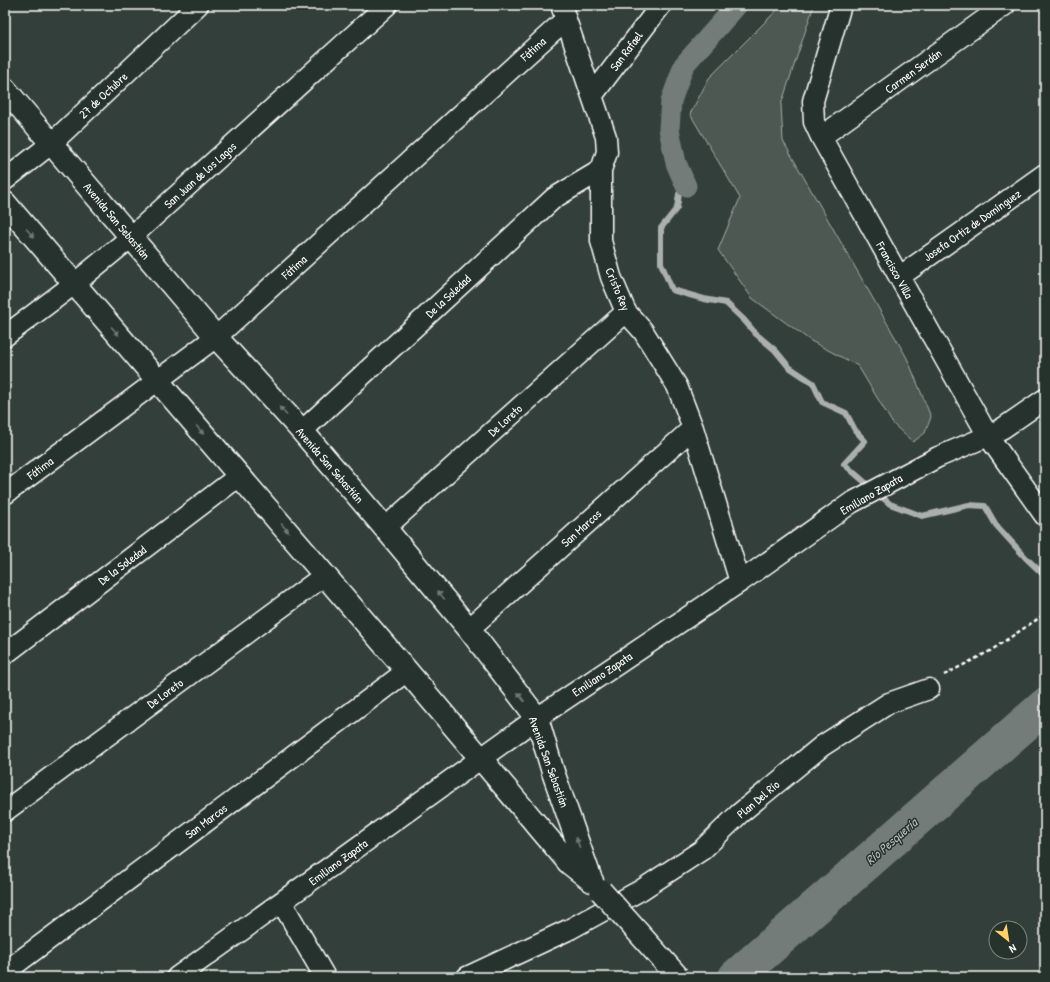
<svg xmlns="http://www.w3.org/2000/svg" width="1050" height="982" viewBox="0 0 1050 982" font-family="'Patrick Hand',sans-serif">
<style>
.green{fill:#4d5853;stroke:#a6aca9}
.lines{fill:none;stroke-linecap:round;stroke-linejoin:round}
.stream{stroke:#abb0ae;stroke-width:6}
.canal{stroke:#737b78;stroke-width:21}
.river{stroke:#737b78;stroke-width:36}
.minor-casing{stroke:#fff;stroke-width:23}
.secondary-casing{stroke:#fff;stroke-width:25}
.path{stroke:#fff;stroke-width:2.5;stroke-dasharray:4 3;stroke-linecap:butt}
.minor{stroke:#26332d;stroke-width:20}
.secondary{stroke:#26332d;stroke-width:22}
.secondary-bridge-casing{stroke:#fff;stroke-width:25;stroke-linecap:butt}
.secondary-bridge{stroke:#26332d;stroke-width:22}
.oneway{fill:#727a76}
.labels{text-anchor:middle;dominant-baseline:central;stroke-width:3;stroke-linejoin:round;paint-order:stroke}
.street-label{font-size:12px;fill:#fff;stroke:#26332d}
.water-label{font-size:13px;font-style:italic;fill:#b9bdbc;stroke:#26332d}
</style>
<rect width="100%" height="100%" fill="#333f3a"/>
<filter id="ink" filterUnits="userSpaceOnUse"><feTurbulence type="fractalNoise" baseFrequency=".025" numOctaves="2"/><feDisplacementMap in="SourceGraphic" scale="8" xChannelSelector="R" yChannelSelector="G"/><feConvolveMatrix kernelMatrix="1 2 1 2 8 2 1 2 1" color-interpolation-filters="sRGB"/></filter>
<g filter="url(#ink)">
<!-- green -->
<path class="green" d="M782 5H814L781 105 783 141 907 358 931 417 925 433 913 442 893 424 858 366 811 341 752 298 718 250 740 198 690 114 709 78Z"/>
<g class="lines">
<!-- stream -->
<path class="stream" d="M686 186 679 194 677 208 661 228V263L672 290 704 299 726 303 744 320 756 334 775 350 789 367 813 383 822 402 846 413 855 430 865 441 844 464 890 504 922 516 969 505 985 506 996 525 1026 558 1045 576"/>
<!-- canal -->
<path class="canal" d="M686 186 676 163 669 129 671 101 684 65 737 5"/>
<!-- river -->
<path class="river" d="M736 977 1045 706"/>
<!-- minor casing -->
<g class="minor-casing">
<path id="minor" d="M561 5 606 137 607 152 601 170V241L611 277 626 312 643 331 677 386 693 428 740 582
M841 5 813 101 814 122 821 137 988 436 1045 516
M592 96 661 5
M821 137 1005 5
M5 180 52 143 198 5
M899 277 1045 174
M5 336 74 284 130 238 387 5
M302 431 554 198 601 170
M5 494 216 337 565 20
M385 528 626 312
M469 629 693 428
M5 654 239 476
M5 811 325 575
M282 903 325 977
M5 972 407 671
M177 977 537 718 740 582 851 503 938 457 988 436 1003 428 1045 399
M467 977 570 929 641 890 702 850 739 814 822 746 889 703 929 689"/>
</g>
<!-- secondary casing -->
<g class="secondary-casing">
<path id="secondary" d="M5 89 216 337 302 431 385 528 469 629 537 718 553 772 591 880
M5 203 407 671 569 863 592 881"/>
</g>
<!-- path -->
<path class="path" d="M944 675 990 651 1045 614"/>
<!-- minor -->
<use href="#minor" class="minor"/>
<!-- secondary -->
<use href="#secondary" class="secondary"/>
<!-- secondary-bridge casing -->
<g class="secondary-bridge-casing">
<path id="secondary-bridge" d="M601 891 678 977"/>
</g>
<!-- secondary-bridge -->
<use href="#secondary-bridge" class="secondary-bridge"/>
</g>
<!-- one-way arrows -->
<defs><path id="oneway-solid" d="M-6-.8H1V-3.2L6.5 0L1 3.2V.8H-6Z"/></defs>
<g class="oneway">
<use href="#oneway-solid" transform="translate(30 233) rotate(49)"/>
<use href="#oneway-solid" transform="translate(115 331) rotate(49)"/>
<use href="#oneway-solid" transform="translate(283 411) rotate(-132)"/>
<use href="#oneway-solid" transform="translate(200 430) rotate(50)"/>
<use href="#oneway-solid" transform="translate(285 528) rotate(49)"/>
<use href="#oneway-solid" transform="translate(441 595) rotate(-130)"/>
<use href="#oneway-solid" transform="translate(521 697) rotate(-127)"/>
<use href="#oneway-solid" transform="translate(578 843) rotate(-109)"/>
</g>
</g>
<g class="labels">
<!-- street labels -->
<g class="street-label">
<text transform="translate(533 49) rotate(-42)">Fátima</text>
<text transform="translate(626 51) rotate(-53)">San Rafael</text>
<text transform="translate(913 71) rotate(-36)">Carmen Serdán</text>
<text transform="translate(103 95) rotate(-43)">27 de Octubre</text>
<text transform="translate(200 175) rotate(-42)">San Juan de los Lagos</text>
<text transform="translate(117 221) rotate(50)">Avenida San Sebastián</text>
<text transform="translate(972 225) rotate(-35)">Josefa Ortiz de Domínguez</text>
<text transform="translate(294 267) rotate(-42)">Fátima</text>
<text transform="translate(895 270) rotate(61)">Francisco Villa</text>
<text transform="translate(618 289) rotate(67)">Cristo Rey</text>
<text transform="translate(448 296) rotate(-43)">De la Soledad</text>
<text transform="translate(505 420) rotate(-42)">De Loreto</text>
<text transform="translate(330 465) rotate(49)">Avenida San Sebastián</text>
<text transform="translate(40 468) rotate(-37)">Fátima</text>
<text transform="translate(871 494) rotate(-30)">Emiliano Zapata</text>
<text transform="translate(581 528) rotate(-42)">San Marcos</text>
<text transform="translate(122 565) rotate(-37)">De la Soledad</text>
<text transform="translate(602 674) rotate(-34)">Emiliano Zapata</text>
<text transform="translate(165 693) rotate(-36)">De Loreto</text>
<text transform="translate(549 762) rotate(70)">Avenida San Sebastián</text>
<text transform="translate(758 799) rotate(-40)">Plan Del Río</text>
<text transform="translate(206 821) rotate(-37)">San Marcos</text>
<text transform="translate(338 862) rotate(-36)">Emiliano Zapata</text>
</g>
<!-- water labels -->
<g class="water-label">
<text transform="translate(891 841) rotate(-41)">Río Pesquería</text>
</g>
</g>
<!-- margin -->
<rect width="1050" height="982" fill="none" stroke="#26332d" stroke-width="20"/>
<rect x="10" y="10" width="1030" height="962" fill="none" stroke="#fff" stroke-width="1.5" filter="url(#ink)"/>
<!-- north arrow -->
<g transform="translate(1008 940) rotate(150)"><circle r="19" fill="#26332d" stroke="#7d8581"/>
<path d="M0-3L7 15L0 10L-7 15Z" fill="#ffd166"/>
<text y="-6" font-size="11" font-weight="bold" text-anchor="middle" fill="#ffffff">N</text>
</g>
</svg>
